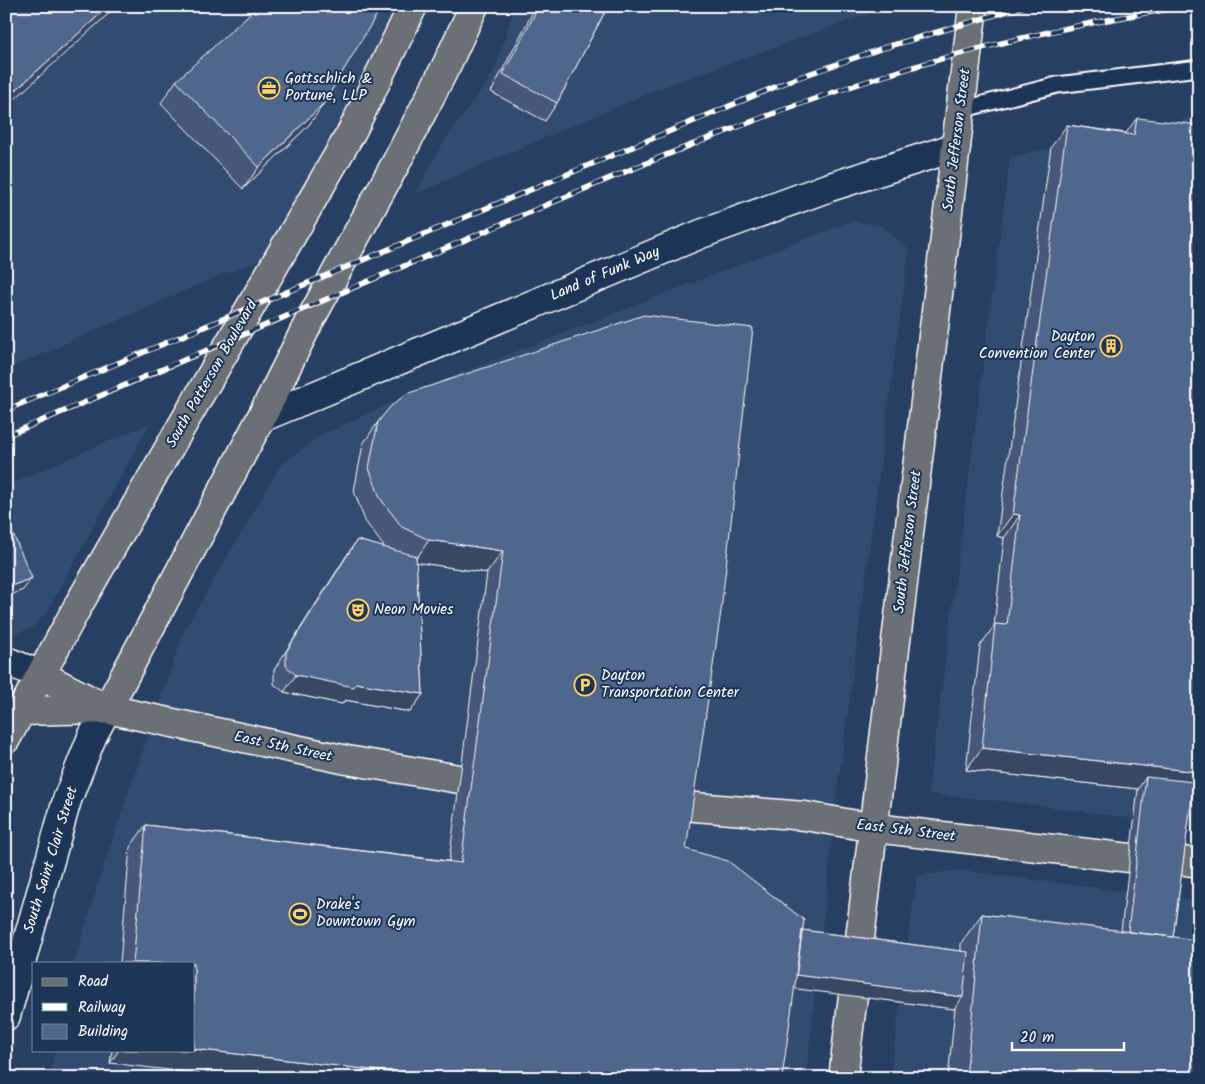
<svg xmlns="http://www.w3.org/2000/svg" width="1205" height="1084" viewBox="0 0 1205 1084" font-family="Kalam,sans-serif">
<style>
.built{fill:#334b6f}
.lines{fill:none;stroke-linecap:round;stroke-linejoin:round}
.service-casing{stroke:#fff;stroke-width:19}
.tertiary-casing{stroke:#fff;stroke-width:31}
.secondary-casing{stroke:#fff;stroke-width:31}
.primary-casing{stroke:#fff;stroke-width:31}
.service{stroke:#1d3557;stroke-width:15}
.tertiary{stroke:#1d3557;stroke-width:28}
.secondary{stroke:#1d3557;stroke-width:28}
.primary{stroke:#6b6f75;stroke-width:28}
.rail-casing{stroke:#fff;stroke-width:5.5}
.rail{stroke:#1d3557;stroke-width:4;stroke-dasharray:11;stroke-linecap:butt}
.wall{fill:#455879;stroke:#fff}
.shaded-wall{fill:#384763;stroke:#fff}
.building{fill:#50668d;stroke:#fff}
.labels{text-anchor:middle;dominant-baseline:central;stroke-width:4;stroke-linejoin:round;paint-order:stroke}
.poi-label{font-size:15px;fill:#fff;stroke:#1d3557;text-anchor:start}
.street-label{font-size:15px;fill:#fff;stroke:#1d3557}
</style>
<rect width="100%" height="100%" fill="#273f62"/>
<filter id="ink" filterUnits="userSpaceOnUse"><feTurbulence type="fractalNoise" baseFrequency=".02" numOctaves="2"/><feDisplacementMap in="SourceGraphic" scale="10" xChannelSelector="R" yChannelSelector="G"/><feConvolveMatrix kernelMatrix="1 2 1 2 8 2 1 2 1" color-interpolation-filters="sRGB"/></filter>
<g filter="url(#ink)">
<!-- built -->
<path class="built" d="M6 6H402L262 260 218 276 6 370Z
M515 6H890L655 90 415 194 443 143 494 72Z
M1199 116V827L1011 802 928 794 1010 157Z
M851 221 882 226 909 249 836 801 806 1078H49L55 1050H194V963H74L107 855 184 631 280 466 319 436 428 386Z
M150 423 47 612 30 629 6 636V486Z
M958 870 1199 901V1078H890L917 876Z"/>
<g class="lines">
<!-- service casing -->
<g class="service-casing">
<path id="service" d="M960 110 1057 85 1199 68"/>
</g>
<!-- tertiary casing -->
<g class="tertiary-casing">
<path id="tertiary" d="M261 418 701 234 827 188 956 147
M6 661 41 675"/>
</g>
<!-- secondary casing -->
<g class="secondary-casing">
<path id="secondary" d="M6 1016 67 800 92 737 107 709"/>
</g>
<!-- primary casing -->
<g class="primary-casing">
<path id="primary" d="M41 675 107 709 347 760 459 779
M107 709 261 418 309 322 397 161 447 64 474 6
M21 711 106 709
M6 739 79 604 352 131 413 6
M683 806 805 816 875 828 1130 858
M1177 860 1199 863
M843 1078 973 6"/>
</g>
<!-- service -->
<use href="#service" class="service"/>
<!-- tertiary -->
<use href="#tertiary" class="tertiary"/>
<!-- secondary -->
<use href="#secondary" class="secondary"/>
<!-- primary -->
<use href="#primary" class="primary"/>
<!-- rail casing -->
<g class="rail-casing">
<path id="rail" d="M6 410 794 79 883 48 1025 6
M6 436C163 368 321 301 479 234 609 178 739 122 874 79 977 46 1083 22 1189 6"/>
</g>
<!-- rail -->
<use href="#rail" class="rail"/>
</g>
<!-- wall -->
<path class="wall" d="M536 6H608L557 103 545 121 491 92Z
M176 81 309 125 243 189 161 103Z
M1137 118 1192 795 1173 937 1199 1078H948L955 1008 954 1009 795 988 110 1063 112 1050H194V963H120L130 847 146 825 449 861 487 573 416 562 423 694 410 712 345 700 342 704 284 692 274 684V670L345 558 357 540 385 548 365 521 354 491 363 444 378 422 406 394 686 849 802 930 961 951V943L982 914 1121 931 1138 789 966 770 980 646 994 626 1004 538 997 536 1051 147 1067 125 1126 133Z"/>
<!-- shaded-wall -->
<path class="shaded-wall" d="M109 6H117L6 107V99Z
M324 103 309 125 243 189 259 167Z
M1013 514 1020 515 1004 538 997 536Z
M429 540 503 551 487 573 414 562Z
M32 578 23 590 6 597V588Z
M296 675 356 683 423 694 410 712 345 700 342 704 284 692Z
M982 748 1199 772V796L1145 790 1146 777 1138 789 966 770Z
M791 974 963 997 954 1009 782 987Z
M194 1049 440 1078H235L110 1063 119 1050H194Z"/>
<!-- building -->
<path class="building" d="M6 6H109L6 99Z
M258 6H382L324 103 259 167 176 81Z
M539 6H608L557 103 503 74Z
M1137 118 1199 125V772L982 748 995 624 1007 625 1020 515 1013 514 1067 125 1134 135Z
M644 315 753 328 721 611 686 849 728 861 804 920 782 1078H440L194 1049V963H133L146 825 461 863 503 551 429 540 402 527 380 498 369 468 378 422 390 407 406 394Z
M10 527 32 578 6 588V528Z
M357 540 416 556 423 694 356 683 354 687 296 675 286 666V652Z
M1146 777 1194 782 1173 937 1128 932Z
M982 914 1199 940V1078H966Z
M802 930 968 952 963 997 796 975Z"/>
</g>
<!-- icons -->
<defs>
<g id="office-ring" transform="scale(1.125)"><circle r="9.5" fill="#1d3557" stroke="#ffd166" stroke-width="1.5"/><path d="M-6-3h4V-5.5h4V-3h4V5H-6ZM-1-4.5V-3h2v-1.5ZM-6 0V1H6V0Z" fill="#ffd166"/></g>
<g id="building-ring" transform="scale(1.125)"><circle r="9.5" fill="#1d3557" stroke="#ffd166" stroke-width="1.5"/><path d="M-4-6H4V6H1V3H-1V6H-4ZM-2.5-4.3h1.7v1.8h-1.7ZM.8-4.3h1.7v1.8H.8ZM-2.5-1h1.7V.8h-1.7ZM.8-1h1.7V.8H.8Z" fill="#ffd166"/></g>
<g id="theatre-ring" transform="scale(1.125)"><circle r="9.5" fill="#1d3557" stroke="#ffd166" stroke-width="1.5"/><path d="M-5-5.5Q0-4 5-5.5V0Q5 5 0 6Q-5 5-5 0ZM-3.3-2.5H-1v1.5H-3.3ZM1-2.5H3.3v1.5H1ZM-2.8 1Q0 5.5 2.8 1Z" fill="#ffd166"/></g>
<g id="parking-ring" transform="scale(1.125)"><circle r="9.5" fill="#1d3557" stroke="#ffd166" stroke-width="1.5"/><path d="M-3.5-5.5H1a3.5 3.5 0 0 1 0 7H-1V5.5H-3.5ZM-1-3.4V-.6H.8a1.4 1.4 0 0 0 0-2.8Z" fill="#ffd166"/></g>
<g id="stadium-ring" transform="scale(1.125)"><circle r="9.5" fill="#1d3557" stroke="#ffd166" stroke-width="1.5"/><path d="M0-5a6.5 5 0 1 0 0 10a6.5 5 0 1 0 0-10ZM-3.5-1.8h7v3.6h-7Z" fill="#ffd166"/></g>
</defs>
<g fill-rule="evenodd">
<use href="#office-ring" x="269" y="88"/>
<use href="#building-ring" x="1111" y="346"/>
<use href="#theatre-ring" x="358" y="610"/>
<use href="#parking-ring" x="585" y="685"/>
<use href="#stadium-ring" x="300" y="914"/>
</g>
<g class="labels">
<!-- poi labels -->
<g class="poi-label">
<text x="285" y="79">Gottschlich &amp;<tspan x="285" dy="17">Portune, LLP</tspan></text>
<text x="1095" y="337" text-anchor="end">Dayton<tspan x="1095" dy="17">Convention Center</tspan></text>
<text x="374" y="610">Neon Movies</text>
<text x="601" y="676">Dayton<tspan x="601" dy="17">Transportation Center</tspan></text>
<text x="316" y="905">Drake's<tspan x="316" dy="17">Downtown Gym</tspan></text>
</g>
<!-- street labels -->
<g class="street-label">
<text transform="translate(957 140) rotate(-83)">South Jefferson Street</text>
<text transform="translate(605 274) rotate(-23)">Land of Funk Way</text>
<text transform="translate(212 374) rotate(-60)">South Patterson Boulevard</text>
<text transform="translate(908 542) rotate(-83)">South Jefferson Street</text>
<text transform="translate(283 747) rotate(12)">East 5th Street</text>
<text transform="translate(906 831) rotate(7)">East 5th Street</text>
<text transform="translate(51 860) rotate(-73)">South Saint Clair Street</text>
</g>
</g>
<!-- margin -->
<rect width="1205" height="1084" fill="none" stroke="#1d3557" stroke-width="25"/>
<rect x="12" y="12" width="1180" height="1059" fill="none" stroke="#fff" stroke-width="2" filter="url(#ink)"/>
<!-- legend -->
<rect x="32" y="962" width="162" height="90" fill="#1d3557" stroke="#77869a"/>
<rect x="42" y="978" width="25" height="8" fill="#6b6f75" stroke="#77869a"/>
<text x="78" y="986" font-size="15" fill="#ffffff">Road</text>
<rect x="42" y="1003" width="25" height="8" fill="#ffffff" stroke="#77869a"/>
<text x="78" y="1012" font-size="15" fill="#ffffff">Railway</text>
<rect x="42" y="1024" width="25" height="15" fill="#50668d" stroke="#77869a"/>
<text x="78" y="1036" font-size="15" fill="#ffffff">Building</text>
<!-- scale -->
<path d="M1012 1042v8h112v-8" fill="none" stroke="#ffffff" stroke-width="2.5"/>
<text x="1020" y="1042" font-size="15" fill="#ffffff" stroke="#1d3557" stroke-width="4" paint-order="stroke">20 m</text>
</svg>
